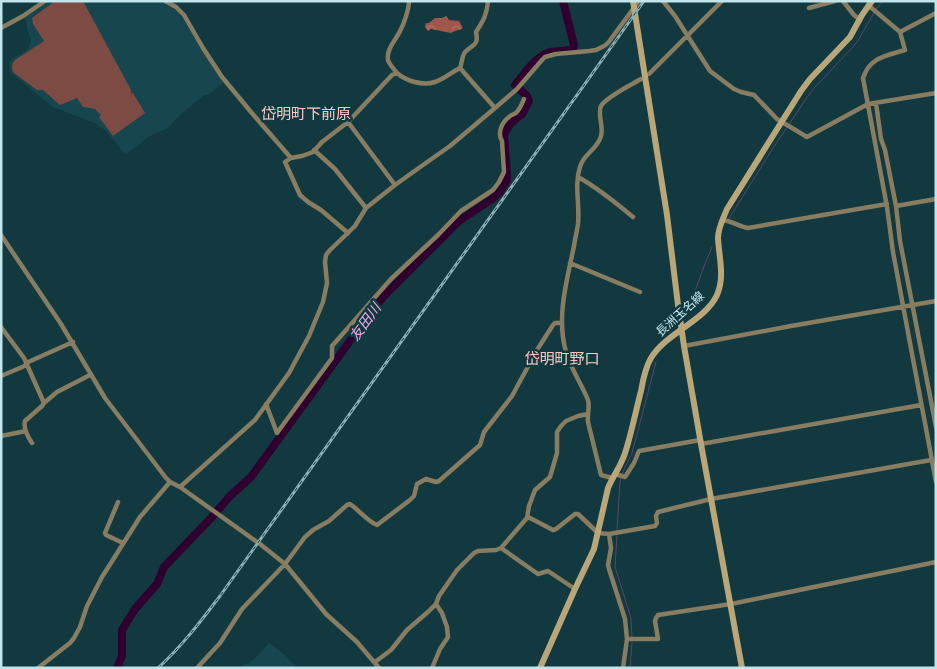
<svg xmlns="http://www.w3.org/2000/svg" width="937" height="669" viewBox="0 0 937 669" font-family="'DM Sans','Noto Sans JP',sans-serif">
<style>
.built{fill:#17464e}
.forest{fill:url(#forest-crowns)}
.garden{fill:#7c4b43}
.lines{fill:none;stroke-linecap:round;stroke-linejoin:round}
.stream{stroke:#5b4567;stroke-width:1}
.river{stroke:#2f002e;stroke-width:8}
.street{stroke:#887d61;stroke-width:4.5}
.secondary{stroke:#b9a779;stroke-width:6}
.rail-casing{stroke:#8cb0b6;stroke-width:3}
.rail{stroke:#11393f;stroke-width:1;stroke-dasharray:4;stroke-linecap:butt}
.labels{text-anchor:middle;dominant-baseline:central;stroke-width:5;stroke-linejoin:round;paint-order:stroke}
.street-label{font-size:12px;fill:#c2e5eb;stroke:#11393f}
.water-label{font-size:14px;font-style:italic;fill:#f4a8ed;stroke:#11393f}
.quarter-label{font-size:15px;fill:#fcc9c0;stroke:#11393f}
</style>
<defs>
<pattern id="forest-crowns" width="20" height="18" patternUnits="userSpaceOnUse" patternTransform="scale(1.25)"><rect width="20" height="18" fill="#9f574c"/><path d="M2 6a3 3 0 1 1 6 0M12 15a3 3 0 1 1 6 0" fill="none" stroke="#af776f"/></pattern>
</defs>
<rect width="100%" height="100%" fill="#11393f"/>
<!-- built -->
<path class="built" d="M49 1H160L178 12 182 17 223 83 208 95H204L179 116 168 128 148 137 126 155 106 131 95 123 53 107 11 73 9 64 12 59 28 49 30 44 31 40 27 28V23L24 17Z
M269 643 279 650 298 668H241L244 664 246 665 252 661Z"/>
<!-- forest -->
<path class="forest" d="M446 16 449 20 459 21 463 28C459 31 455 30 451 33L431 29 428 31 425 27 426 23H429L435 18H442Z"/>
<!-- garden -->
<path class="garden" d="M55 1H83L131 90V94L133 93 145 113 113 136 99 117 101 115 95 109 83 107 77 98 60 105 43 90H37L14 73C11 68 11 65 15 60L44 41 33 24 32 18Z"/>
<g class="lines">
<!-- stream -->
<path class="stream" d="M728 220 773 148 806 99 814 88 853 47 859 39 876 9 883 1
M690 303C698 284 704 265 712 247
M622 474 632 453 656 362
M617 531 620 482 621 477
M617 535 615 567 631 618 632 638
M630 668 632 642"/>
<!-- river -->
<path class="river" d="M117 668 122 656V630L135 609 157 584 164 567 213 516 229 497 251 477 374 308 385 295 459 221 492 199 500 192 507 180V176L504 134 510 124 523 113 529 101 527 96 515 85C525 73 535 57 550 52 558 50 566 52 573 49L574 45 563 1"/>
<!-- street -->
<path class="street" d="M165 1 176 7 184 15 203 48 222 77 251 112 291 158
M663 1 675 16 710 71 734 89 741 92 754 95 777 119 807 137 868 104 936 93
M843 1 854 15 860 20
M868 5 900 32 936 13
M809 8 835 1
M1 28 23 16 45 1
M900 32 905 50C886 56 870 57 863 78L887 207 893 252 936 482
M460 68 495 108
M397 73C394 69 389 64 388 60 386 49 396 40 400 31 404 24 409 9 409 1
M649 74 722 1
M876 103 881 139 885 150 896 206 900 241 936 427
M348 122 395 185
M314 150 335 169 366 208
M578 177C598 188 615 202 633 217
M896 206 936 199
M722 220C732 221 738 226 748 228L887 204
M348 233 321 210 308 202 300 195 285 162 291 158 302 156 313 152 322 142 348 122 392 75 397 73C406 81 423 86 435 82 444 79 452 72 460 68 462 63 462 56 465 52 473 44 479 46 476 32 483 21 487 15 488 1
M1 235 61 324 105 398 166 478 170 482 180 487 260 544 285 564 326 614 357 642 379 668
M570 263 640 292
M1 327 24 358 44 403 57 392 90 375
M684 346 791 326 936 301
M26 363 73 342
M1 376 27 365
M266 404 277 433 332 358V346L391 279 438 235 461 211 493 190 499 182 504 172 502 141C497 133 502 122 509 117 511 115 514 114 516 113 520 109 522 104 524 99
M1 436 26 431
M32 443C28 437 23 428 25 421L42 406 44 403
M701 444 921 405
M615 474 625 477 634 463 639 451 700 440
M612 478 601 475 588 422C587 415 590 408 588 400 582 385 570 367 566 352 556 317 567 280 574 246 575 239 577 231 578 224 580 205 574 185 580 167 583 154 598 149 601 136 604 126 597 114 601 106 606 97 631 85 641 79
M180 487 255 420 289 373 309 336 323 302 327 283 325 262 326 255 329 251 355 226 366 208 395 185 423 165 450 146 495 108 517 89 542 60 545 57 556 54 589 51 596 50 604 46 608 43 639 1
M118 502 105 533 106 535 123 543
M527 518H530L553 530 556 529 575 514H578L598 533 609 534 655 526 657 523 656 516 658 512 711 499 931 460
M609 534 611 548 608 565 609 569 625 619 627 639 623 668
M501 548 538 574 548 571 575 589
M627 639H658L655 621 656 618 658 615 731 604 936 562
M375 662 391 650 407 630 429 611 436 604 439 596 457 570 474 553 478 551 496 550 501 548 527 518 529 506 535 490 550 477 557 453V432L561 426 566 421 578 416 588 414
M38 668 70 643 74 638 80 627 87 606 102 577 140 517 170 482
M197 668 220 643 242 609 285 564 305 537 313 530 329 521 347 505 350 504C359 510 367 521 377 525L410 500 414 496 417 484 426 479 436 482 439 481 480 445 484 432 512 396 537 350 553 325 555 323H562
M432 668 440 649 448 637 447 627 442 613 436 604"/>
<!-- secondary -->
<path class="secondary" d="M633 1 667 215 678 305 684 346 701 444 742 668
M540 668 575 589 594 549 608 488C614 474 622 465 626 450 632 431 636 410 641 391 643 380 645 368 651 358 666 333 705 321 717 295 725 276 719 258 718 238 718 228 723 219 727 209L801 91 810 79 850 37 862 15 872 1"/>
<!-- rail casing -->
<g class="rail-casing">
<path id="rail" d="M158 668C182 646 201 621 220 596L644 1"/>
</g>
<!-- rail -->
<use href="#rail" class="rail"/>
</g>
<g class="labels">
<!-- street labels -->
<g class="street-label">
<text transform="translate(680 314) rotate(-42)">長洲玉名線</text>
</g>
<!-- water labels -->
<g class="water-label">
<text transform="translate(365 322) rotate(-54)">友田川</text>
</g>
<!-- quarter labels -->
<g class="quarter-label">
<text x="306" y="114">岱明町下前原</text>
<text x="562" y="359">岱明町野口</text>
</g>
</g>
<!-- border -->
<rect width="937" height="669" fill="none" stroke="#c2e5eb" stroke-width="5"/>
</svg>
